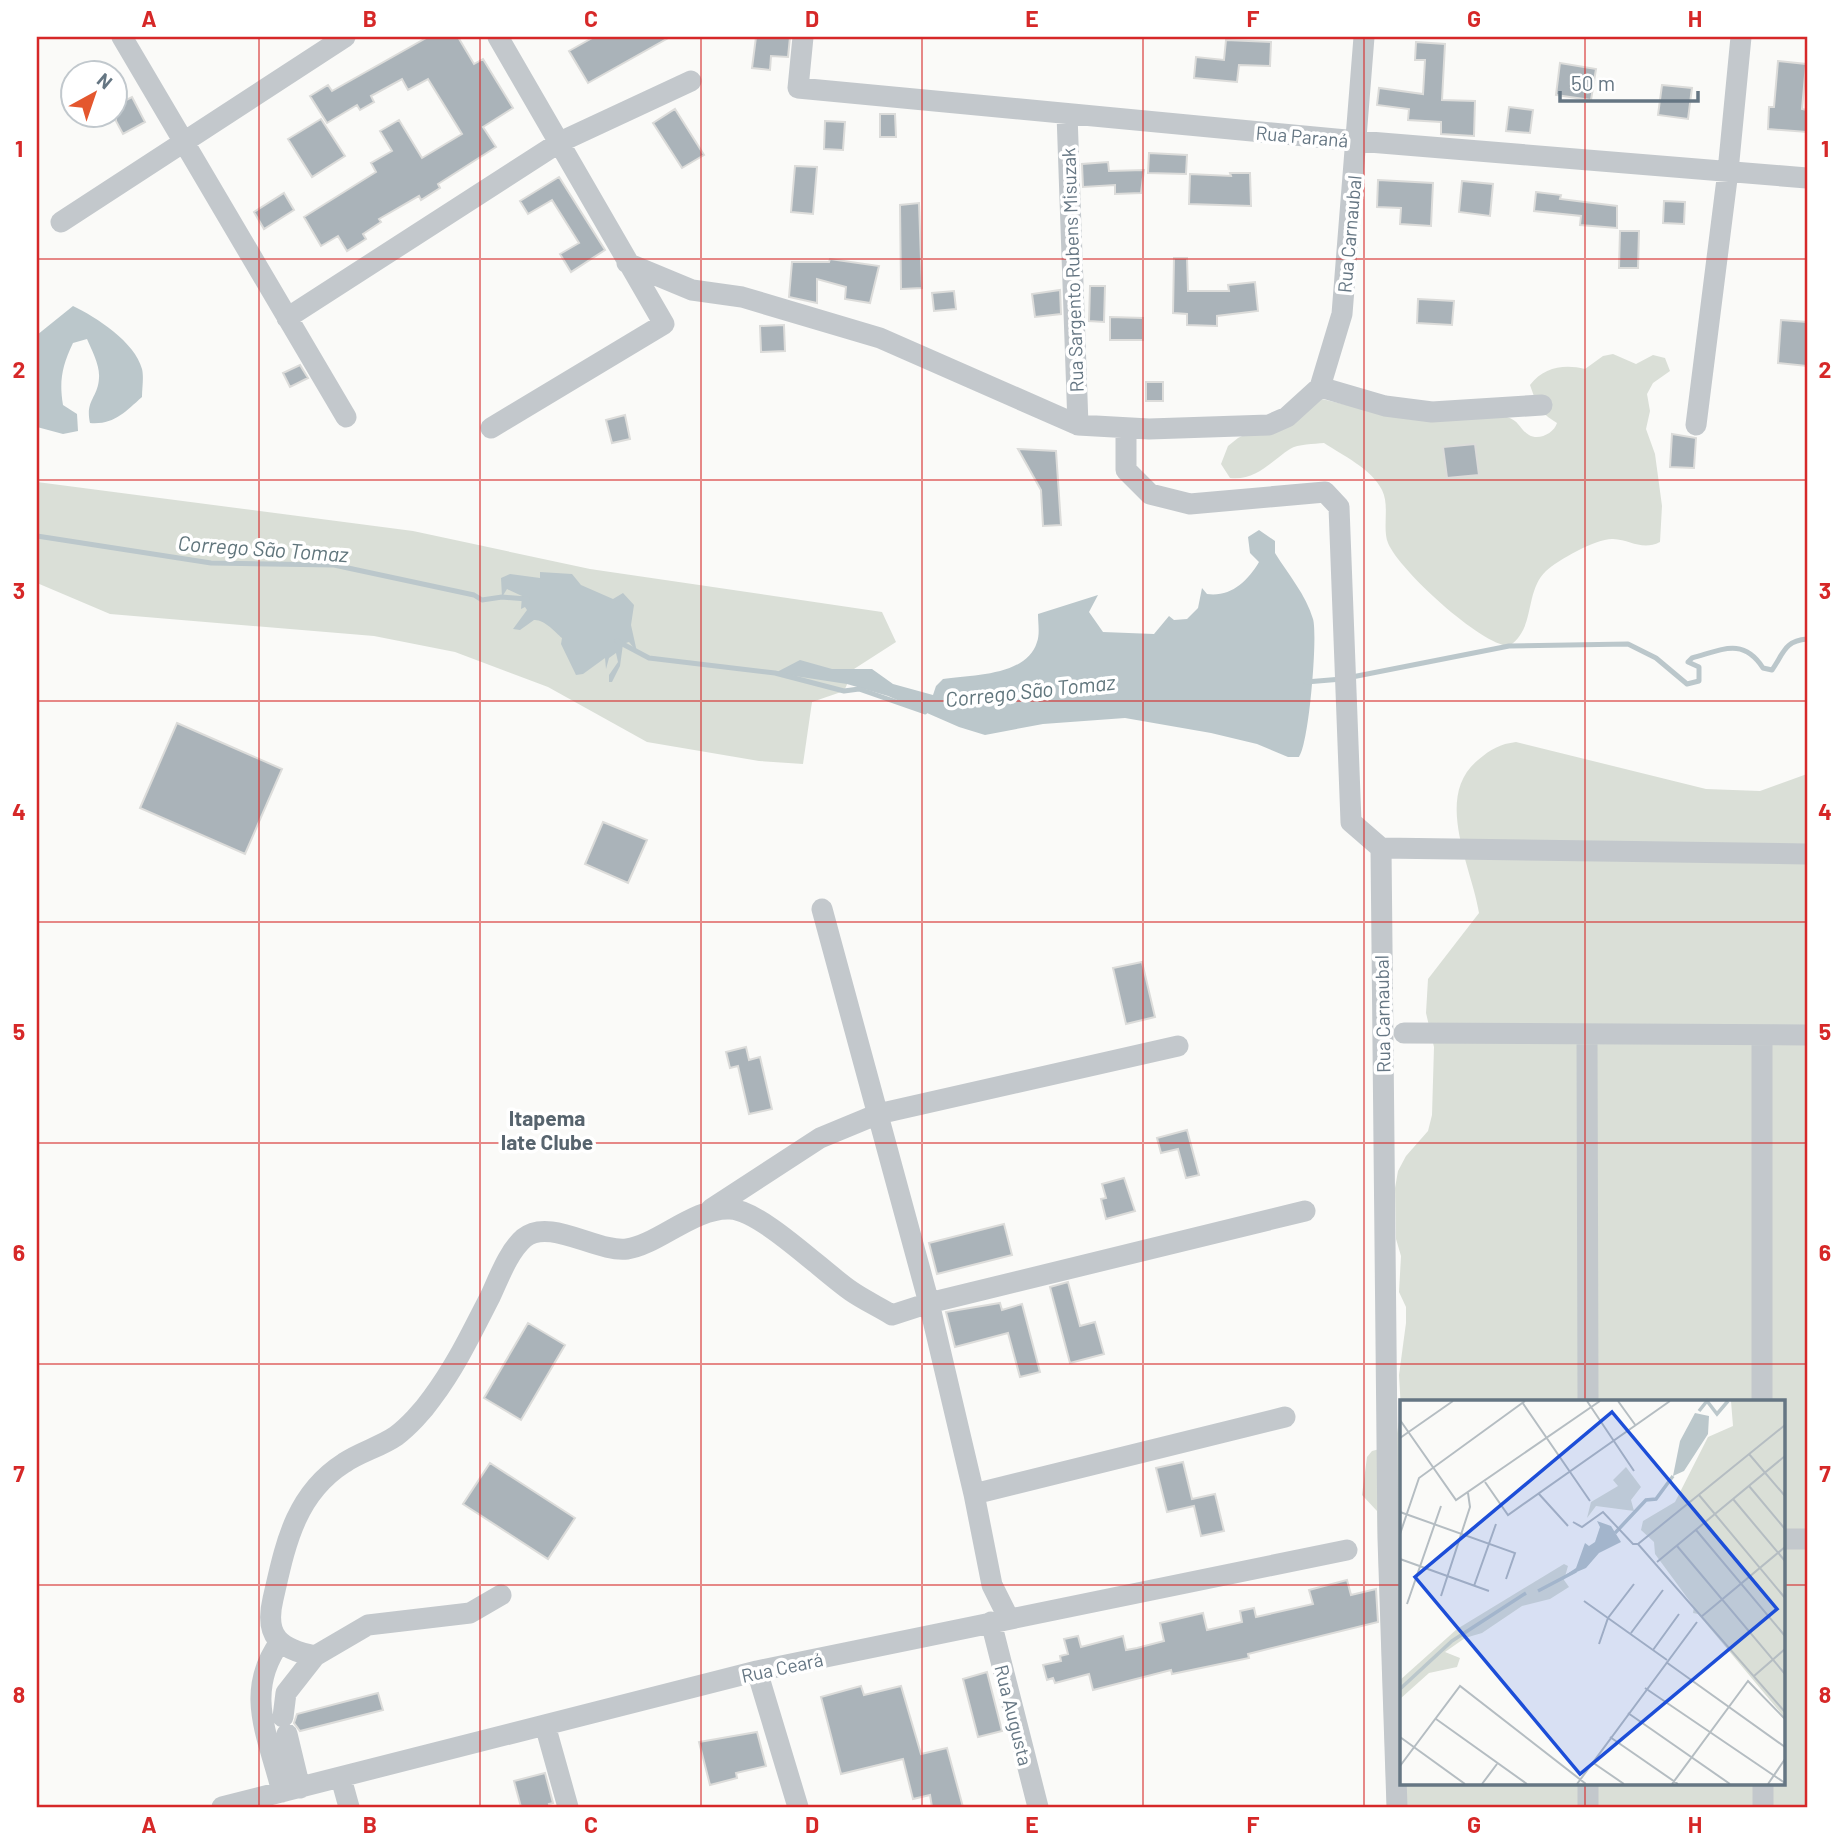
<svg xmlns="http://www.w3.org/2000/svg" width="1844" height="1844" viewBox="0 0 1844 1844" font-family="Barlow,sans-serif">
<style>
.green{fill:#dadfd7;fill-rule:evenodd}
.water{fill:#bbc7cb}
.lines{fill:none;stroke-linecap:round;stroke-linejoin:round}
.stream{stroke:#bbc7cb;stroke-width:5}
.building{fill:#aab3b9;stroke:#dcdcda;stroke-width:2}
.minor{stroke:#c3c8cc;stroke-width:21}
.grid{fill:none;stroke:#d62828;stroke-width:2;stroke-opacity:0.55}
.labels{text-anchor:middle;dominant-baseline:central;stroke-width:7;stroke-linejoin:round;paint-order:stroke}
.street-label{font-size:19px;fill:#657683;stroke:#fff}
.water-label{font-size:21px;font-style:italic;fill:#60757c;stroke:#fff}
.neighbourhood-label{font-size:21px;font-weight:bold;fill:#57646e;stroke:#fff}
.inset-river{fill:none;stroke:#bbc7cb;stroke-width:3.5}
.inset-road{fill:none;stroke:#b5bdc2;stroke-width:2}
.view{fill:#1d4ed8;fill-opacity:0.15;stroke:#1d4ed8;stroke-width:3.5}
.inset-edge{fill:none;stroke:#657683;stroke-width:3.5}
.neatline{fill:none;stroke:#d62828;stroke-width:2.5}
.grid-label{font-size:23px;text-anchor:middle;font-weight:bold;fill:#d62828}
</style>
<rect width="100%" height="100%" fill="#fafaf8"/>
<!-- green -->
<path class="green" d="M1613 354 1636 364 1653 355 1665 358 1670 371 1653 383 1647 394 1650 411 1646 429 1655 454 1662 506 1660 542C1642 551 1631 540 1613 539 1597 538 1558 560 1546 571 1524 592 1536 629 1509 646 1481 645 1399 570 1388 543 1382 528 1390 506 1382 490 1372 469 1342 455 1324 443 1314 444 1298 444 1290 449 1270 462 1256 481 1230 478L1221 464 1228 446 1238 438 1318 398 1367 410 1507 417C1520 421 1519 429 1529 435 1539 441 1554 433 1557 423 1538 411 1538 407 1530 385 1544 367 1564 364 1585 369L1603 356Z
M37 482 413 531 590 569 882 612 896 642 854 669 844 691 812 702 803 764 759 761 647 742 548 687 455 652 374 636 110 614 37 583Z
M1516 742 1706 789 1760 791 1807 774V1807H1387L1377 1511 1362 1495 1367 1457 1372 1451 1395 1445 1401 1410 1399 1375 1406 1323V1307L1399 1292 1401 1256 1396 1239 1395 1188 1398 1171 1406 1156 1428 1131 1432 1115 1434 1047 1426 1013 1428 979 1479 913C1472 867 1433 797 1478 760 1491 749 1500 744 1516 742ZM1401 1401H1783V1783H1401Z"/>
<!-- water -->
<path class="water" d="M73 306C96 317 135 342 142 369 144 377 142 388 142 397 125 412 114 425 90 423 85 400 98 398 99 378 100 365 92 351 87 339L73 343C62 366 59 381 63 405L77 414 78 431 63 434 37 427V335Z
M1259 530 1275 541V553C1288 574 1306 595 1313 619 1318 635 1309 745 1299 757H1288L1257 744 1211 733 1125 718 1043 724 985 735 959 727 888 696 847 684 775 673 800 660 832 669H872L893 684 933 695 936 686 943 679C972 675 1027 676 1037 642 1040 634 1038 623 1038 614L1098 595 1089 612 1103 632 1154 634 1169 616 1174 620 1187 619 1198 608 1202 588 1207 594C1231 597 1247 582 1259 562L1250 553 1248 537Z
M540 572 572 574 581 585 613 599 623 593 634 605 631 625 637 652 629 642 623 644 620 666 612 682H609V675L618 662 616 653 609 658 606 669 605 658 583 674 576 675 561 644 562 638C555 632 544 619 534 620L520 630 513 629 527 610 525 607 521 609 522 596 507 589 502 597 501 578 510 574 540 578Z"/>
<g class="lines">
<!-- stream -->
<path class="stream" d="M37 536 211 563 334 565 474 595 482 600 502 597 527 599
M617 641 649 658 775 673 844 691 859 689 925 712
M1352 677 1509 646 1628 644 1656 658 1687 684 1699 681V667L1688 662 1692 658C1722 650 1743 637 1763 668L1772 670C1784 653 1784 641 1807 639
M1306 682 1342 679"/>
</g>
<!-- building -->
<path class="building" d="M428 37H458L474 64 483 59 513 108 483 127 496 147 438 184 440 188 421 200 419 196 379 219 381 222 363 234 366 239 347 251 338 236 321 246 304 217 376 172 371 163 392 151 380 131 399 120 422 158 462 134 428 79 408 90 402 79 371 96 374 102 360 110 357 105 327 123 310 96 328 85 332 91Z
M594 37H670L588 83 569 51Z
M756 37H790L788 57 771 56 770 70 752 68Z
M1226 40 1271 42 1270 66 1239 65 1237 82 1194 78 1196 57 1224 60Z
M1416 42 1445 44 1442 100 1475 101 1474 136 1441 134V122L1408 120 1409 109 1377 105 1379 88 1423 94 1425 60H1415Z
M1778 61 1806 64 1802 109 1807 110V132L1768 129 1769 107H1774Z
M1560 63 1596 69 1591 100 1556 95Z
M1662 85 1692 88 1688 119 1658 115Z
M132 97 145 122 123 134 116 121V105Z
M1509 107 1533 110 1530 133 1506 131Z
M675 109 704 155 682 168 653 123Z
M880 114H895L896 137H880Z
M321 119 345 156 312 177 288 139Z
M825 121 845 122 843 150 824 149Z
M1149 153 1187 155 1186 174 1148 173Z
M1108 162 1109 171 1144 170 1141 193 1115 194V185L1083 187 1082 164Z
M795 166 817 167 813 214 791 212Z
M1230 173H1250L1251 206 1189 204 1190 174 1231 176Z
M559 177 605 250 571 272 560 254 579 243 552 200 528 214 520 201Z
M1378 180 1433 183 1431 226 1400 224 1401 208 1377 207Z
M1462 181 1493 184 1490 216 1459 212Z
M1536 192 1561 195 1560 199 1617 206V228L1580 225 1581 216 1534 211Z
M284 193 294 210 264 229 254 212Z
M1664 201 1685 202 1684 224 1663 223Z
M919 203 922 288 901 289 900 205Z
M1620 231H1639L1638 268H1619Z
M1174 258H1187L1188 291H1229L1228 285 1255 282 1258 311 1217 316V326L1187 325V314L1173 313Z
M830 259 879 266 870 303 845 299 846 287 817 279V303L789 297 792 262H829Z
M1090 286H1105L1104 322 1089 321Z
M1060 290 1061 314 1035 317 1032 294Z
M954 291 956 309 934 311 932 293Z
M1418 299 1454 301 1452 325 1417 323Z
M1110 317 1143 318V340H1110Z
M1781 320 1807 322V366L1778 363Z
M784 325 785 351 761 352 760 326Z
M300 365 308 378 290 387 283 373Z
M1146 382H1163V401H1146Z
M625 415 630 439 612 443 606 420Z
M1672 434 1696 438 1694 468 1670 467Z
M1475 444 1479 475 1447 478 1443 447Z
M1018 449 1056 451 1061 525 1043 526 1041 490Z
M177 723 282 769 245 854 140 808Z
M603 822 647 840 628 883 585 864Z
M1142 962 1155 1017 1126 1024 1113 968Z
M746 1047 749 1060 760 1057 772 1109 749 1114 738 1066 730 1068 726 1052Z
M1187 1130 1199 1175 1186 1178 1178 1149 1161 1153 1157 1138Z
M1124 1178 1135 1211 1106 1219 1101 1199 1106 1198 1102 1184Z
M1004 1224 1012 1255 937 1274 929 1243Z
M1068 1282 1080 1326 1095 1322 1104 1354 1070 1363 1050 1287Z
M1000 1303 1002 1310 1022 1304 1040 1372 1020 1377 1008 1333 955 1347 946 1312Z
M528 1323 565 1345 521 1420 484 1398Z
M1183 1462 1192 1499 1215 1494 1224 1531 1201 1536 1194 1506 1167 1512 1156 1468Z
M490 1463 575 1518 548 1559 463 1504Z
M1347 1580 1351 1595 1376 1589 1378 1622 1248 1654 1249 1658 1172 1674 1171 1670 1093 1690 1089 1674 1055 1683 1053 1678 1047 1680 1043 1665 1061 1661 1060 1656 1068 1654 1064 1639 1078 1636 1081 1647 1123 1636 1126 1650 1137 1648 1164 1641 1160 1623 1203 1613 1207 1630 1242 1622 1240 1611 1254 1608 1256 1617 1313 1604 1309 1590Z
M987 1672 1002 1731 978 1737 963 1679Z
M861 1686 864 1695 901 1686 921 1754 947 1748 963 1807H932L930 1795 913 1799 903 1759 841 1774 821 1697Z
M378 1693 383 1710 300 1731 294 1723 297 1714Z
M757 1732 766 1766 736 1773 737 1778 710 1785 699 1742Z
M545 1773 553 1803 549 1804 550 1807H521L514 1781Z"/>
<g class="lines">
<!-- minor -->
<path class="minor" d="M122 37 346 417
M803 37 798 88 1357 141 1807 178
M1067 114 1078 425
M61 222 345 37
M627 263 692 290 742 297 880 338 1078 425 1149 429 1269 425 1287 417 1320 387 1385 406 1432 412 1542 405
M287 318 560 142 691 81
M1320 387 1342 314 1364 37
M1696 425 1728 171 1741 37
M491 428 664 324 498 37
M1126 429V470L1150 494 1190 504 1325 492 1339 507 1351 822 1381 848 1388 1539 1397 1807
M1381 848 1807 854
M822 909 929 1303 974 1494 992 1585 1008 1617
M1404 1033 1807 1035
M1587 1034 1588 1401
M711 1209 820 1138 878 1114 1178 1046
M1762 1401V1035
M974 1494 1285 1417
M1783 1539H1807
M501 1595 470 1613 368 1625 315 1656C280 1649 264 1637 273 1599 285 1547 294 1495 344 1463 360 1452 380 1447 396 1436 408 1427 423 1411 432 1398 456 1366 472 1332 490 1297 499 1278 508 1252 524 1238 549 1217 598 1253 627 1249 657 1245 695 1207 730 1209 761 1210 823 1272 851 1291 864 1300 879 1307 892 1315L929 1303 1305 1211
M991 1622 1038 1807
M280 1642C243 1693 269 1737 282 1792
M757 1671 798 1807
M283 1717 286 1693 315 1656
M545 1725 568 1807
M287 1734 300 1788
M341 1778 349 1807
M1588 1783V1807
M1763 1783V1807
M222 1807 757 1671 1347 1550"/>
</g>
<!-- grid -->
<path class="grid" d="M259 37V1807M480 37V1807M701 37V1807M922 37V1807M1143 37V1807M1364 37V1807M1585 37V1401M37 259H1807M37 480H1807M37 701H1807M37 922H1807M37 1143H1807M37 1364H1807M37 1585H1401M1783 1585H1807M1585 1783V1807"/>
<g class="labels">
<!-- street labels -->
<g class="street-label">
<text transform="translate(1302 136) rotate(5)">Rua Paraná</text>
<text transform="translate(1349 234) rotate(-85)">Rua Carnaubal</text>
<text transform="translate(1072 270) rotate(-92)">Rua Sargento Rubens Misuzak</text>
<text transform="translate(1382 1014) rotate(-91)">Rua Carnaubal</text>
<text transform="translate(782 1667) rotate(-12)">Rua Ceará</text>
<text transform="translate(1014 1715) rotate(76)">Rua Augusta</text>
</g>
<!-- water labels -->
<g class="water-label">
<text transform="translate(263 548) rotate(4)">Corrego São Tomaz</text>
<text transform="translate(1030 690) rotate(-6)">Corrego São Tomaz</text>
</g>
<!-- neighbourhood labels -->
<g class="neighbourhood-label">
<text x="547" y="1117">Itapema<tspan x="547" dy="24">Iate Clube</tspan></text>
</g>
</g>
<!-- overview -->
<g transform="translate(1400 1400)">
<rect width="385" height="385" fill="#fafaf8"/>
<path d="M331 1H385V318L298 214 293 213 294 207 255 154 254 142 241 130 243 121 275 102 308 37 333 26ZM226 67 241 87 231 100 234 111 196 106 187 118 191 102 218 86 213 80ZM164 164 168 166 164 180 169 187 150 199 122 206 82 233 65 238 45 252 60 258 57 267 29 273 0 299V280L57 229Z" fill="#dadfd7"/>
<path d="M295 13 309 16 308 34 284 71 273 76 280 41ZM197 121 211 126 221 142 199 153 186 168 158 180 176 168 185 143 189 146 195 142 200 127Z" fill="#bbc7cb"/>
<path class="inset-river" d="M299 11 307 1 317 14 328 1M215 133 246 100 256 99 273 76M138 191 176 171M0 289 52 241 126 193"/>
<path class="inset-road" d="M187 1 234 71M218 1 236 26M122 2 190 101M0 20 56 100 200 1M0 38 53 1M349 54 385 96M85 82 108 115 270 1M349 86 385 129M139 94 168 126M299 95 385 198M333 99 385 161M0 112 115 153 106 179M173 122 182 127 203 112 233 144H238L385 312M296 130 385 236M0 134 19 78 125 1M238 144 385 25M277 146 385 274M0 159 89 191M257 162 385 56M74 186 96 124M41 196 70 107 68 93M184 201 267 260M7 204 41 106M301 217 385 147M231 233 263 190M199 244 208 218 234 184M253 250 279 214M266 262 385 347M354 276 385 249M245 288 385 383M228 313 330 384M36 319 127 384M0 337 65 384M210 337 278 384M192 362 224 384M0 366 60 286 186 384M82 384 97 364M177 384 297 222M272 384 348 281 385 319M368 384 385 359"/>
<path class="view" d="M212 12 377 209 180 374 15 177Z"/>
<rect width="385" height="385" class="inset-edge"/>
</g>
<!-- border -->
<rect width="1844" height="1844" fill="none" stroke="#ffffff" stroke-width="77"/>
<!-- north arrow -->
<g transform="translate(94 94) rotate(40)"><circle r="33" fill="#ffffff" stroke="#c1c8cd" stroke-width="2"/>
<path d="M0-5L12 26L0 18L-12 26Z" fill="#e4572e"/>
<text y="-10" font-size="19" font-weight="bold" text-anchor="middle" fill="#657683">N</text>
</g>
<!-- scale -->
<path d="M1560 91v10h138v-10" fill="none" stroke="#657683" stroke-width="3.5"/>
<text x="1571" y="91" font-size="21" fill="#657683" stroke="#ffffff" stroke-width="5" paint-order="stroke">50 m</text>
<rect x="38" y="38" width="1768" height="1768" class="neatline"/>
<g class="grid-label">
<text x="149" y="27">A</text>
<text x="370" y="27">B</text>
<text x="591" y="27">C</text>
<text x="812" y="27">D</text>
<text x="1032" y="27">E</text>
<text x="1253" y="27">F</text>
<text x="1474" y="27">G</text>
<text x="1695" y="27">H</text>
<text x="19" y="157">1</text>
<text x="1825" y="157">1</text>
<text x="19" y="378">2</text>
<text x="1825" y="378">2</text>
<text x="19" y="599">3</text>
<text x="1825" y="599">3</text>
<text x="19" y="820">4</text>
<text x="1825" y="820">4</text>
<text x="19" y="1040">5</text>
<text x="1825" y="1040">5</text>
<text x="19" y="1261">6</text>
<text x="1825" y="1261">6</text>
<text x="19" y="1482">7</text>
<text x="1825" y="1482">7</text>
<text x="19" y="1703">8</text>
<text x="1825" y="1703">8</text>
<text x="149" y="1833">A</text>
<text x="370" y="1833">B</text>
<text x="591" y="1833">C</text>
<text x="812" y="1833">D</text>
<text x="1032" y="1833">E</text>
<text x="1253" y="1833">F</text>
<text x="1474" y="1833">G</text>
<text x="1695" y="1833">H</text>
</g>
</svg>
